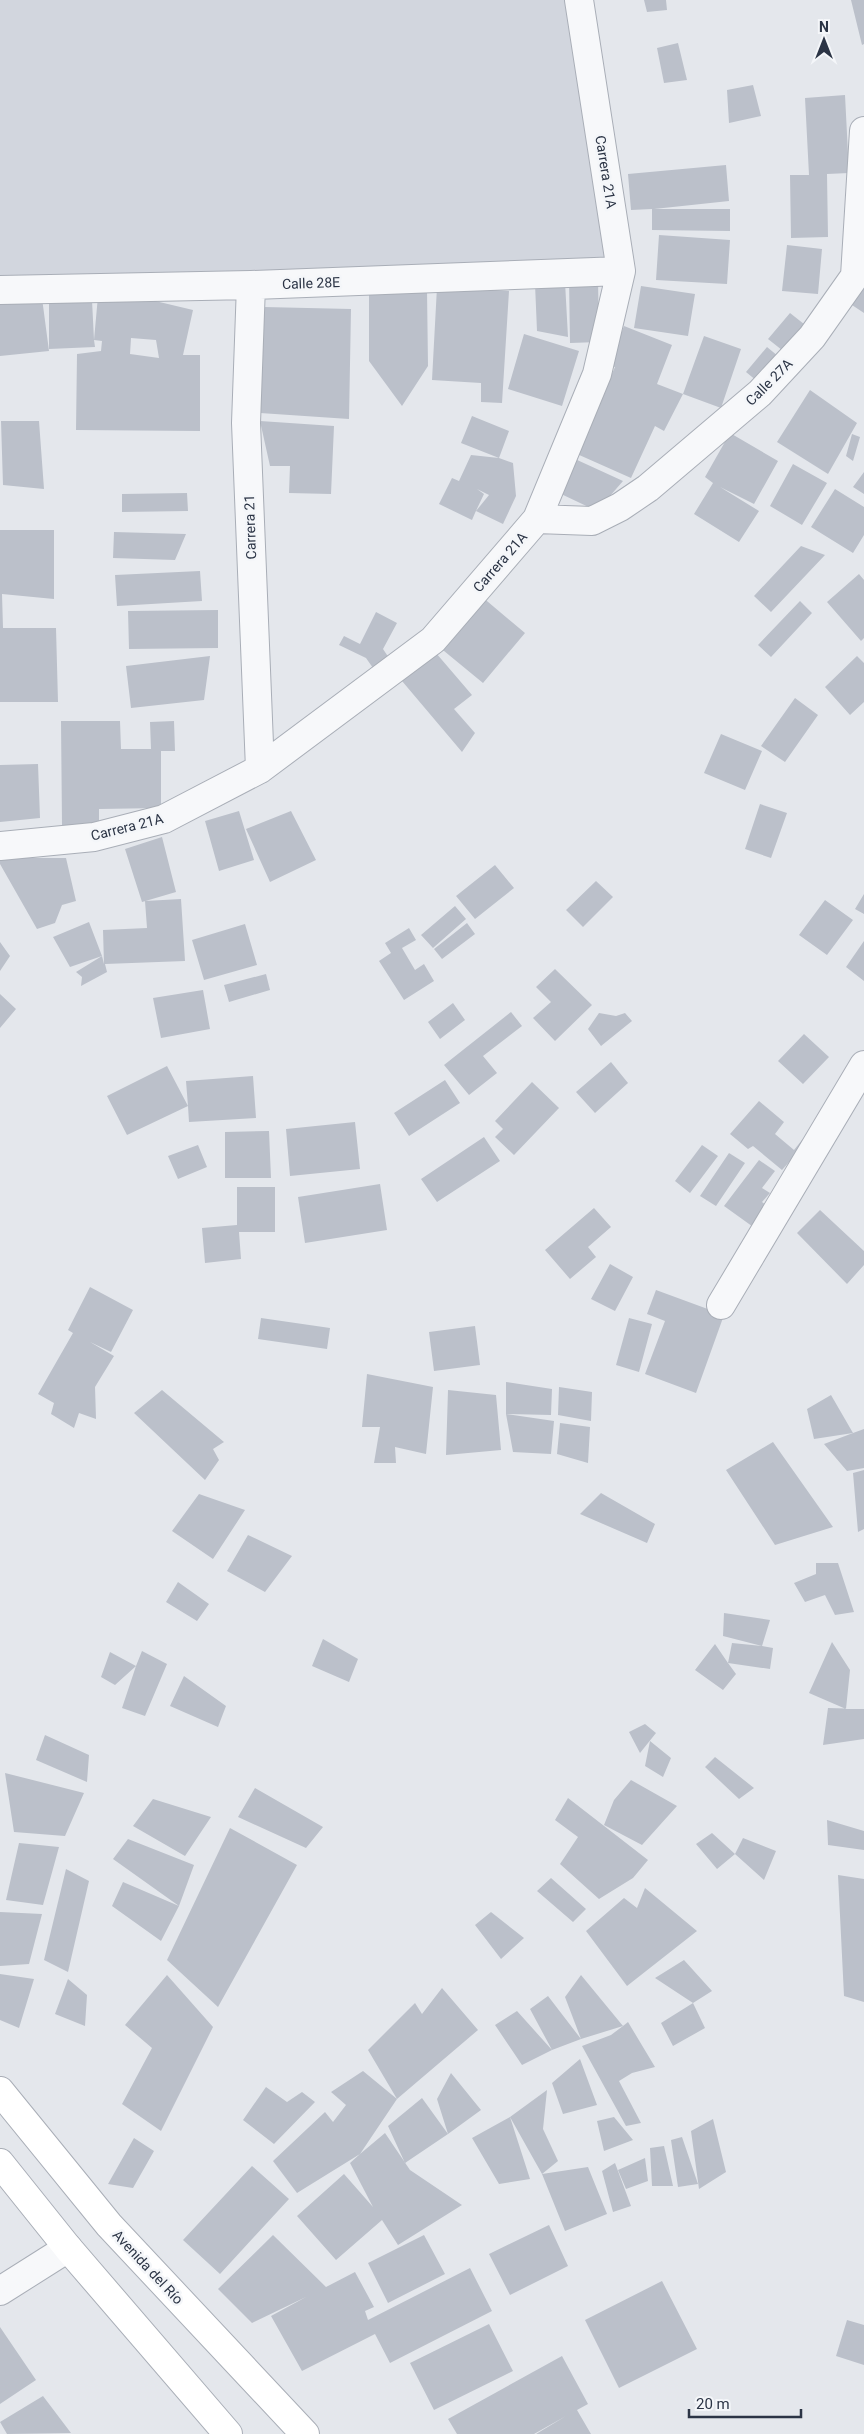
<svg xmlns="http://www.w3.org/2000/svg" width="864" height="2434" viewBox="0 0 864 2434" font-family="Roboto,sans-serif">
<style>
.built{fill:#d2d6de}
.building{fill:#bbc0ca;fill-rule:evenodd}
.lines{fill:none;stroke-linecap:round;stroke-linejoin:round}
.minor-casing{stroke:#a9aeb7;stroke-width:30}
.secondary-casing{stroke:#a9aeb7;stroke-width:30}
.minor{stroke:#f7f8fa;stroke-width:28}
.secondary{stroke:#fff;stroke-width:28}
.labels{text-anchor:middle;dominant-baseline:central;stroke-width:5;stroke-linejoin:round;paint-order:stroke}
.street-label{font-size:14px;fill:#2b3445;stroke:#f4f6f9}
</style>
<rect width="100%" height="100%" fill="#e4e7ec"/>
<!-- built -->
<path class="built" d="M0 0H567L611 264 0 284Z"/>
<!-- building -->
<path class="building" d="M644 0H666L667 10 647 12Z
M851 0H864V44L862 45Z
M678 43 687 80 664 83 657 48Z
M753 85 761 116 729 123 727 90Z
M845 95 849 173 827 174 828 237 791 238 790 175H809L805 98Z
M726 165 729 201 654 209H730V231L652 230V209L631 210 628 174Z
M659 235 730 240 727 284 656 280Z
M787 245 822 249 818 294 782 291Z
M569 278H598L599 342 570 343Z
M565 282 568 337 537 331 535 284Z
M864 283V313L843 299Z
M641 286 695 294 688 336 634 328Z
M437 287 509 291 502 403 481 402V383L432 380Z
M427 290 428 366 402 406 369 361V291Z
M98 296 151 300 193 310 183 355H200V431L76 430 77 354 101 351 102 341 94 340 95 347 49 349V303L92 300 94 340ZM131 338 156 340 159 358 130 354Z
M42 298 49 351 0 356V302Z
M264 307 351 309 349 419 260 413Z
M790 313 809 328 787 354 768 339Z
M624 326 672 345 657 384 683 394 704 336 741 349 721 408 683 394 664 431 655 426 631 478 577 454 615 367 609 366Z
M524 334 579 351 562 406 508 389Z
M767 347 784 361 763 386 746 372Z
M810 390 857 423 828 474 777 442Z
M472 416 509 431 499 458 461 443Z
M1 421H39L44 489 3 485Z
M260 421 334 426 331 494 289 493 290 466H270Z
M730 433 778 461 754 504 720 487 759 511 739 542 694 514 713 483 705 477Z
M852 434 860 437 853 461 846 456Z
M471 455 499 458 513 463 516 496 503 524 476 511 489 495 477 489 484 494 475 513 472 520 439 504 452 478 459 481Z
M575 459 623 481 597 511 559 493Z
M793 464 827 483 802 525 770 506Z
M864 472V494L853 487Z
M835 489 864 507V535L853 553 811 527Z
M187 493 188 511 122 512V494Z
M0 530H54V599L2 594 3 628H56L58 702H0Z
M114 532 186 534 175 560 113 558Z
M801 546 825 555 771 612 754 596Z
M200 571 202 601 117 606 115 575Z
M859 574 864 580V638L861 641 827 602Z
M481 596 525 633 483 683 438 646Z
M800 601 812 613 771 657 758 645Z
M218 610V648L129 649 128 611Z
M376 612 397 623 383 649 389 658 373 668 366 658 339 645 344 636 360 644Z
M436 653 472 695 454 709 475 733 462 752 402 681Z
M210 656 204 700 131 708 126 666Z
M857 656 864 663V702L850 715 825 687Z
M795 698 818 715 785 762 761 746Z
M61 721H120L121 749H151L150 722 174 721 175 751H161V808L99 809V825H62Z
M721 734 762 751 745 790 704 773Z
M38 764 40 818 0 822V765Z
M760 804 787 813 771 858 745 849Z
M239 811 254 860 219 871 205 821Z
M291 811 316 860 270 882 246 829Z
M162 837 176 892 142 902 125 849Z
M0 858H66L76 901 62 905 55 923 37 929 0 864Z
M495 865 514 888 475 919 456 896Z
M596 881 613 897 583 927 566 910Z
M864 894V914L855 909Z
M181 899 185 961 105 964 107 972 81 986 82 977 76 972 102 956 104 964 103 930 147 928 145 901Z
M825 900 853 920 827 955 799 935Z
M455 906 466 919 433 948 421 935Z
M89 922 102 956 70 967 53 937Z
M467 923 475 934 442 959 434 949Z
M245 924 257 965 204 980 192 940Z
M409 928 416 940 402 948 415 970 424 964 434 981 404 1000 379 961 391 953 385 943Z
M864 941V981L846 967Z
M0 942 10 956 0 971Z
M555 969 592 1005 555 1041 533 1018 551 1002 536 987Z
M266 974 270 990 229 1002 224 985Z
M203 990 210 1029 161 1038 153 998Z
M0 994 16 1009 0 1028Z
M453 1003 465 1020 440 1039 428 1022Z
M511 1012 522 1026 483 1056 497 1073 469 1095 444 1065Z
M599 1013 616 1016 625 1013 632 1021 601 1046 588 1029Z
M804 1034 829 1057 803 1084 778 1061Z
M611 1062 628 1083 595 1113 576 1092Z
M167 1066 188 1106 186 1081 253 1076 256 1118 189 1122 188 1106 127 1135 107 1096Z
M445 1080 460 1103 409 1136 394 1113Z
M532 1082 559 1108 514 1155 495 1137 503 1129 495 1121Z
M759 1101 784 1122 775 1134 794 1150 802 1140 805 1144 782 1170 753 1146 748 1149 730 1134Z
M355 1122 360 1169 290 1176 286 1129Z
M269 1131 271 1178H225V1132Z
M484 1137 500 1161 437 1202 421 1179Z
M198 1145 207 1167 178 1179 168 1156Z
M702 1145 718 1156 690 1193 675 1181Z
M729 1153 745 1163 716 1206 700 1196Z
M759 1160 775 1171 762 1188 770 1193 762 1202 771 1209 756 1229 724 1206Z
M380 1184 387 1230 305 1243 298 1197Z
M237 1187H275V1232H239L241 1259 205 1263 202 1228 237 1225Z
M594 1208 611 1227 588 1247 596 1257 570 1279 545 1250Z
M820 1210 864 1251V1265L847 1284 797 1233Z
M610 1264 633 1277 615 1311 591 1299Z
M90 1287 133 1310 111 1352 90 1342 114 1356 95 1387 96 1419 79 1413 74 1428 51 1414 54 1403 38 1394 73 1333 68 1330Z
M656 1290 724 1315 696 1393 645 1374 665 1321 647 1314Z
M261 1318 330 1328 327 1349 258 1339Z
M629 1318 652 1324 639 1372 616 1365Z
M475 1326 480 1365 434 1371 429 1332Z
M367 1374 433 1387 426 1454 395 1447 396 1463H374L380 1427H362Z
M506 1382 552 1389 551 1415 506 1414 554 1421 551 1454 513 1452 506 1414Z
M559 1387 592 1392 591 1421 558 1415Z
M162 1390 224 1442 213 1449 219 1460 205 1480 134 1413Z
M448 1390 496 1395 501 1450 446 1455Z
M831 1395 853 1433 864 1429V1468L847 1471 824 1444 853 1433 814 1439 807 1409Z
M560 1423 590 1427 588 1463 557 1454Z
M773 1442 833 1527 775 1545 726 1470Z
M864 1470V1529L858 1532 853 1473Z
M601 1493 655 1524 647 1543 580 1514Z
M199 1494 245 1510 213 1559 172 1531Z
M248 1535 292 1556 265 1592 227 1571Z
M816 1563H838L854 1612 835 1615 825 1595 805 1602 794 1583 816 1574Z
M178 1582 209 1604 197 1621 166 1602Z
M724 1613 770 1620 762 1646 773 1648 770 1669 728 1663 736 1674 723 1690 695 1670 715 1644 728 1663 732 1643 762 1646 723 1636Z
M323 1639 358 1659 349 1682 312 1666Z
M832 1642 850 1670 846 1709 809 1693Z
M142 1651 167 1664 145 1716 122 1708 136 1666 115 1685 101 1677 110 1652 136 1666Z
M184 1676 226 1706 218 1727 170 1706Z
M828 1708 864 1709V1739L823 1745Z
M645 1724 656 1733 640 1753 629 1732Z
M45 1735 89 1755 87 1782 36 1760Z
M650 1741 671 1758 663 1777 645 1766Z
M715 1757 754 1788 739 1799 705 1767Z
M5 1773 84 1793 65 1836 14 1832Z
M631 1780 677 1806 642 1845 604 1825 614 1800Z
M255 1788 323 1827 306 1848 238 1817Z
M568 1798 648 1860 633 1878 599 1899 560 1864 578 1837 555 1820Z
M153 1799 211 1817 185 1856 133 1826Z
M827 1820 864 1831V1850L828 1845Z
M230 1828 297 1865 218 2007 167 1960Z
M712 1833 735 1854 743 1838 776 1851 764 1880 735 1854 717 1869 696 1844Z
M128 1839 194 1865 179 1906 113 1859Z
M19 1843 59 1847 43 1905 6 1900Z
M66 1869 89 1881 68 1972 44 1960Z
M838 1875 864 1879V2002L844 1996Z
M551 1878 586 1909 573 1922 537 1891Z
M123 1882 179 1906 161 1941 112 1906Z
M645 1888 697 1931 627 1986 586 1931 624 1898 637 1908Z
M0 1912 42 1914 29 1964 0 1966Z
M491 1912 524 1938 501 1959 475 1925Z
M684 1960 712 1991 693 2003 655 1978Z
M0 1974 34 1979 19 2028 0 2020Z
M167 1975 213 2027 161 2131 122 2104 152 2048 125 2025Z
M581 1975 623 2026 628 2022 655 2067 632 2073 619 2081 641 2123 626 2126 582 2046 611 2035 623 2026 581 2039 565 1997Z
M68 1979 87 1995 85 2026 55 2014Z
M442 1988 478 2030 397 2099 360 2154 385 2133 410 2170 462 2205 398 2245 382 2220 336 2260 297 2216 344 2174 373 2207 350 2163 360 2154 297 2193 273 2161 325 2112 333 2122 346 2105 331 2092 363 2071 397 2099 368 2050 415 2003 422 2014Z
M548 1996 581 2039 552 2050 530 2009Z
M693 2003 705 2028 673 2046 661 2023Z
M517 2011 552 2050 522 2065 495 2025Z
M580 2059 597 2105 563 2114 552 2083Z
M451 2073 481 2110 448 2134 437 2099Z
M266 2087 287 2102 302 2092 315 2102 274 2144 243 2120Z
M547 2090 543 2129 558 2161 542 2174 588 2167 607 2214 565 2231 542 2174 510 2117 530 2179 499 2184 472 2138 510 2117Z
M422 2098 448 2134 405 2163 388 2126Z
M614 2117 633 2140 604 2151 597 2121Z
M713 2119 726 2172 699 2189 691 2131Z
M682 2137 698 2184 678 2187 671 2140Z
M134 2138 154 2151 133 2188 108 2184Z
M664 2146 673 2186H652L650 2148Z
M645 2158 648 2181 626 2189 618 2170Z
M615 2163 631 2206 613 2212 602 2171Z
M252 2166 289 2199 220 2274 183 2240Z
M549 2225 568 2266 510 2295 489 2254Z
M273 2235 326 2287 355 2272 374 2307 365 2311 368 2320 470 2268 492 2311 390 2363 375 2334 302 2371 271 2316 306 2297 252 2323 218 2289Z
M424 2235 445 2274 388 2303 368 2263Z
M662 2281 697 2349 619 2388 585 2320Z
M847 2320 864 2325V2365L836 2356Z
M489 2324 513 2371 434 2410 410 2363Z
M0 2327 36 2380 0 2404Z
M562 2356 588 2404 577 2410 591 2434H536L566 2416 534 2434H457L448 2419Z
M43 2396 71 2433 7 2434 0 2422Z"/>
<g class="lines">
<!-- minor casing -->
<g class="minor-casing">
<path id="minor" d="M251 285 246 423 260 769
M0 290 251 285 621 271
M537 519 592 521 620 507 648 488 760 393 812 337 855 276 864 131
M0 846 94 837 164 819 260 769 433 640 537 519 597 374 621 271 579 0
M721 1305 864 1065
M0 2291 68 2248"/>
</g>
<!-- secondary casing -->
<g class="secondary-casing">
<path id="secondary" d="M0 2091 109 2225 305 2434
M0 2163 68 2248 228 2434"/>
</g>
<!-- minor -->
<use href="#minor" class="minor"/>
<!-- secondary -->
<use href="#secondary" class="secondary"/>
</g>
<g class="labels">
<!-- street labels -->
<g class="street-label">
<text transform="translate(606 172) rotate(81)">Carrera 21A</text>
<text transform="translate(311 283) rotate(-2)">Calle 28E</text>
<text transform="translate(769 382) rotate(-45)">Calle 27A</text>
<text transform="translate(250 527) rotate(-92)">Carrera 21</text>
<text transform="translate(500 562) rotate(-49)">Carrera 21A</text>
<text transform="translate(127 827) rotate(-14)">Carrera 21A</text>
<text transform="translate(148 2267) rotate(47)">Avenida del Río</text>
</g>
</g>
<!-- north arrow -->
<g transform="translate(824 40)" stroke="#f4f6f9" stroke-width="4" paint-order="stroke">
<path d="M0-4L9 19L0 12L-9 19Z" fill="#2b3445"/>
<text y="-8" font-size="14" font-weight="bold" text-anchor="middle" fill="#2b3445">N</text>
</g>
<!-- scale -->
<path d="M689 2409v8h112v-8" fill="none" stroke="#2b3445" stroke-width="2.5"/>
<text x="696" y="2409" font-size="15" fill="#2b3445" stroke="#f4f6f9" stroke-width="4" paint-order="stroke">20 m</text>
</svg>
